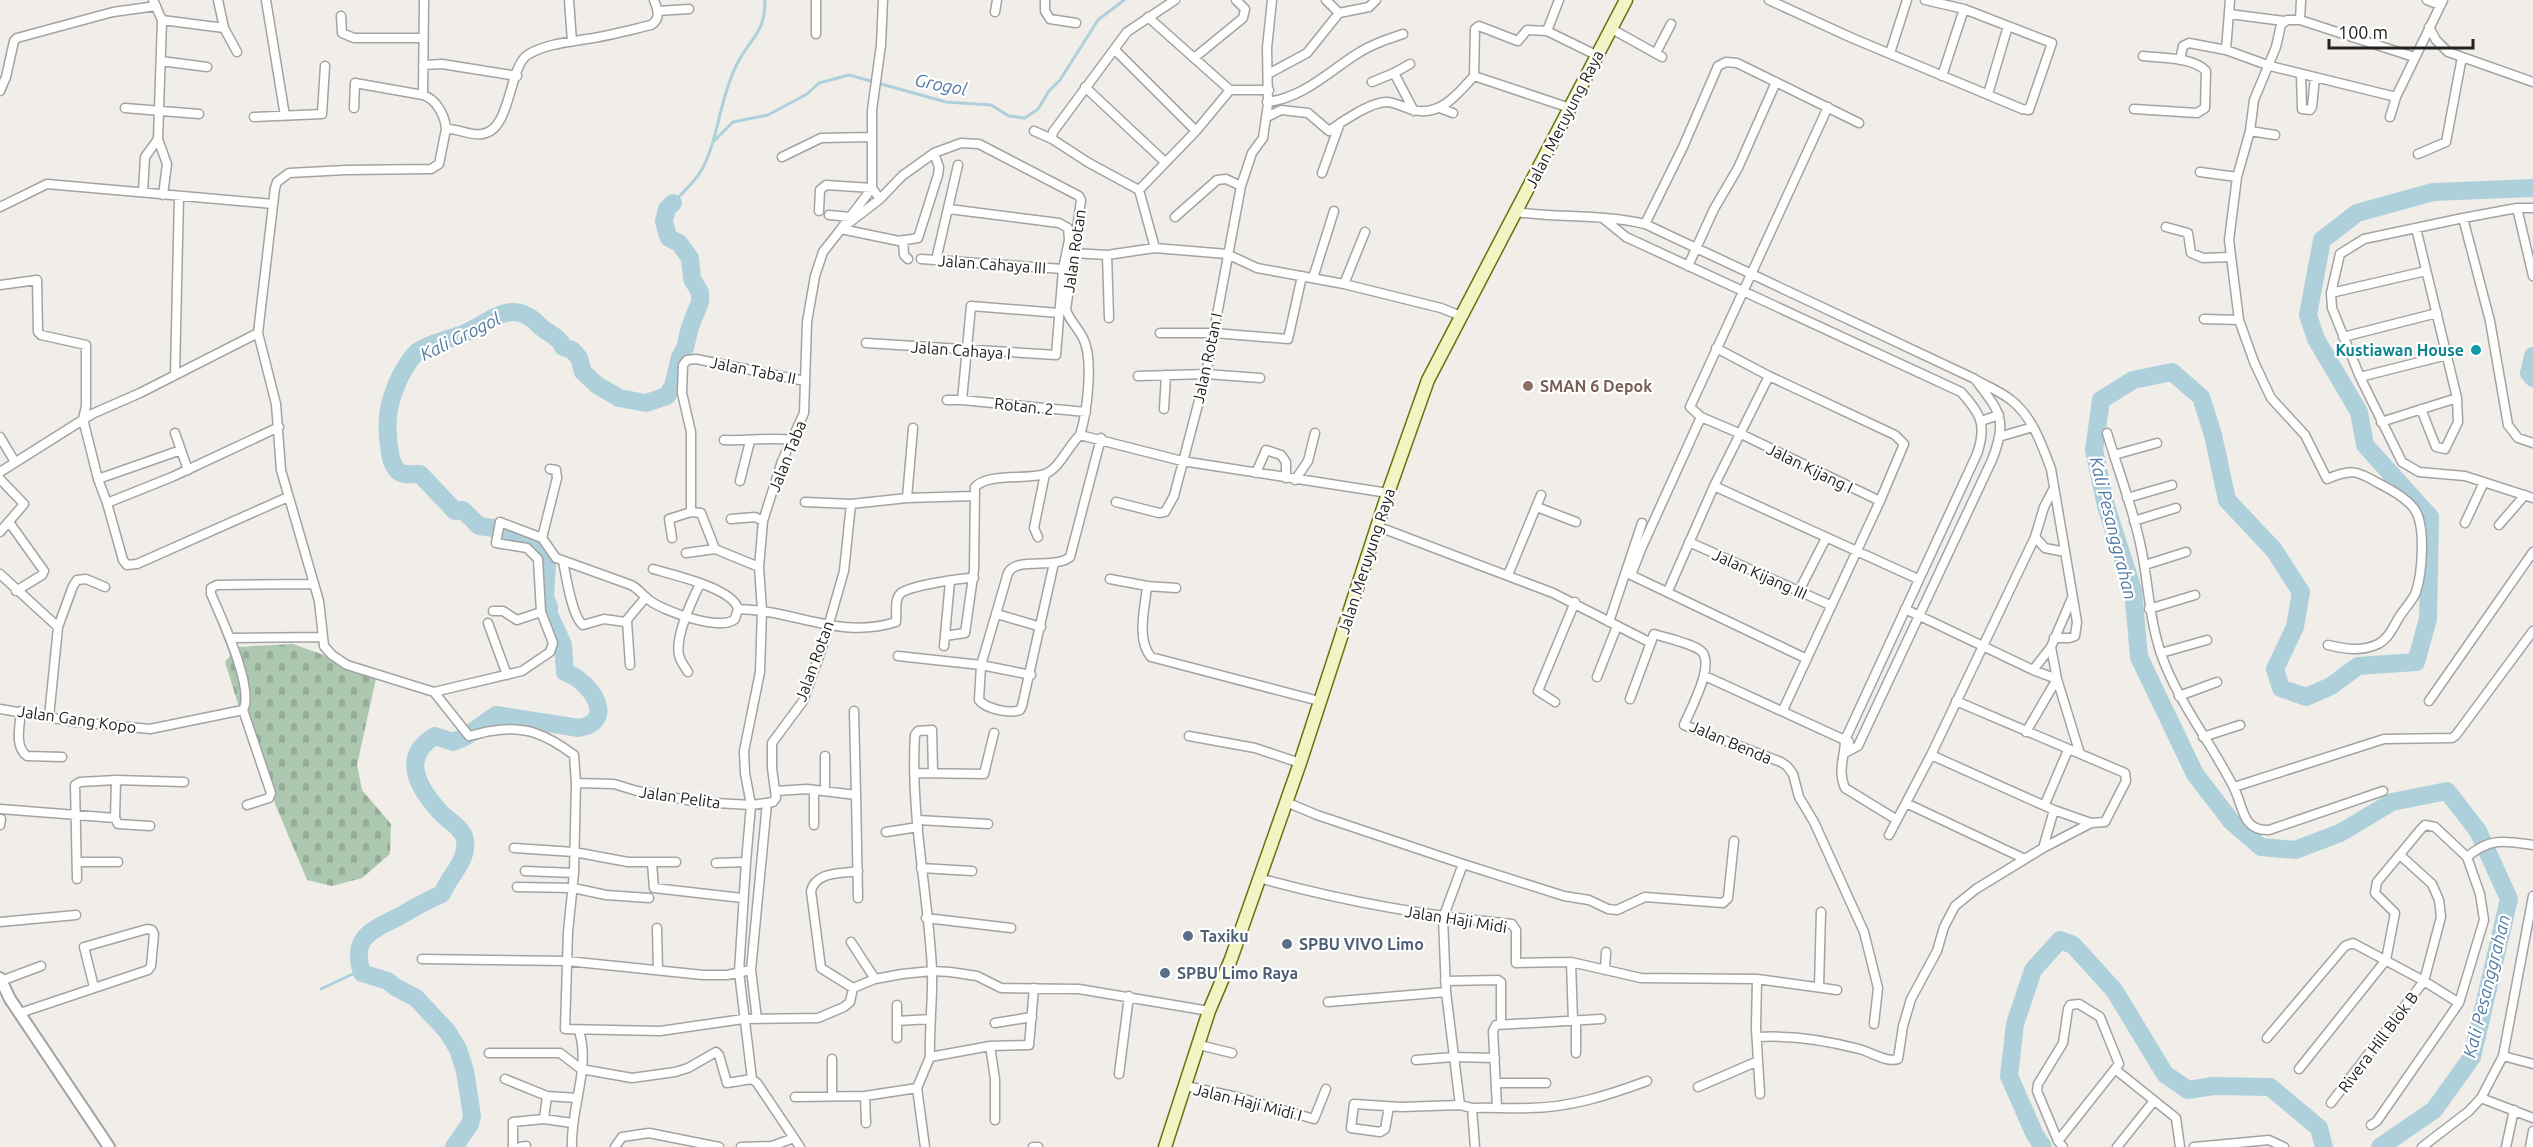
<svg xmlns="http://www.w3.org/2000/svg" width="2533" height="1147" viewBox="0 0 2533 1147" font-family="Ubuntu,sans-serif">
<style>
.cemetery{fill:url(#cemetery-stones)}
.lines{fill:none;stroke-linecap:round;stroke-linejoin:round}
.stream{stroke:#aed0da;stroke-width:3}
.river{stroke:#aed0da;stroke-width:18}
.minor-casing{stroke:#a3a3a3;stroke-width:11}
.tertiary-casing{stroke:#a3a3a3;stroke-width:14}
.secondary-casing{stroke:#67720f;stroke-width:15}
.minor{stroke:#fff;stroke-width:8}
.tertiary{stroke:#fff;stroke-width:10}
.secondary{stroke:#f2f5c3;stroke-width:12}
.culture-dot{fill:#0f9aa8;stroke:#fff;stroke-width:2}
.education-dot{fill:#8d6e63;stroke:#fff;stroke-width:2}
.service-dot{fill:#5c6f8a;stroke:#fff;stroke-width:2}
.labels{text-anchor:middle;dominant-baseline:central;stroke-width:4.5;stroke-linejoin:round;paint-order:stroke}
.street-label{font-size:16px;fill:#222;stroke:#fff}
.culture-label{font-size:16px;font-weight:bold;fill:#0d838f;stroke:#fff;text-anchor:end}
.education-label{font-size:16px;font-weight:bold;fill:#785e54;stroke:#fff;text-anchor:start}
.service-label{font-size:16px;font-weight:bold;fill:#4e5e75;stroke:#fff;text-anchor:start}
.water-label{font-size:18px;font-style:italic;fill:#527aa2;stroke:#fff}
</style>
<defs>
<pattern id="cemetery-stones" width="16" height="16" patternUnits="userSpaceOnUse" patternTransform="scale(1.5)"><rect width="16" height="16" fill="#acc8b1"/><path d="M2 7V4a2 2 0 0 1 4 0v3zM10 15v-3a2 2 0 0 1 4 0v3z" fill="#94ac98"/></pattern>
</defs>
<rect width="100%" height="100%" fill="#f1eee9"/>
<!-- cemetery -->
<path class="cemetery" d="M293 644 377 674 357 765 362 790 391 824 390 854 362 878 332 886 307 880 252 749 225 662 237 647Z"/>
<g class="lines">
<!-- stream -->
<path class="stream" d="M713 142 733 122 768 115 807 94 819 83 849 75 946 102 991 105 1009 116 1025 118 1038 109 1049 91 1060 80 1098 20 1124 0
M673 203C682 193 694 183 701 171 719 139 719 100 736 66 750 37 765 35 765 0
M321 989 361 970"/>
<!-- river -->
<path class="river" d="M2533 356 2529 373 2533 378
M454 1147 470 1124 472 1116 465 1071 458 1049 447 1031 416 998 395 987 388 981 362 973C350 936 373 930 400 916 414 908 427 900 442 894 449 875 468 862 465 840 463 828 449 821 441 813 419 789 399 757 435 736L453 742 465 737 496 715 579 728C612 722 597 693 578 679 574 676 569 674 565 672L563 645 549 614V607L545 598 547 564 541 553 525 539 507 537 493 528 479 526 463 510 455 511 420 474C413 474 404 476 398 471 391 465 390 454 389 446 385 419 389 399 401 375 405 368 410 358 417 352 429 343 449 339 463 334 492 322 511 296 540 326 548 334 559 336 563 347L572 350 579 358 583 372 597 385 619 398 646 403 667 396 673 386 680 357 685 348 690 327 700 302V292L692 279 690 258 679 243 669 238 667 233 664 221 667 209 673 203
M2043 1147 2035 1135 2009 1076 2015 1024 2033 970 2060 940 2073 945 2114 990 2165 1074 2188 1090 2213 1086 2270 1087 2319 1128 2324 1147
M2380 1147 2434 1110 2472 1057 2509 899 2478 831 2447 791 2392 802 2340 833 2295 850 2261 847 2231 821 2195 774 2139 657 2133 590 2106 506 2094 450 2101 400 2133 380 2172 372 2201 397 2213 435 2227 500 2274 550 2301 592 2295 627 2275 669 2281 688 2306 697 2331 686 2358 666 2416 662 2428 619 2430 517 2365 445 2359 412 2316 339 2308 315 2322 240 2357 213 2433 192 2533 188"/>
<!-- minor casing -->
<g class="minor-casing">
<path id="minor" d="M218 0 224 28 237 52
M266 0 285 116
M569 0 572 41
M883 0 881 45 872 110V188L841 229 899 241 918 238 938 175 939 167 934 153
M1045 0V11L1050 19 1076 23
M1326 0 1339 13
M1769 0 1852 38 2022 109 2029 110 2052 43 1964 9 1925 0
M2301 0 2300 20H2287L2281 25 2276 47 2254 100 2250 131 2237 177 2229 240 2239 320 2254 362 2271 398 2305 435 2327 479C2351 469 2356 470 2378 483 2390 489 2408 499 2415 510 2426 527 2422 574 2416 592 2412 602 2403 610 2398 619 2393 628 2388 639 2378 644 2361 652 2345 649 2328 645
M2427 0 2440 5
M658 11 689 9
M995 12 997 0
M2229 14 2284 21
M341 16 342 33 354 38H423
M1148 17 1230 90H1269
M162 20 224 28
M2300 20 2414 57
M2429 27 2436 40 2448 52 2533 82
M1610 28 1662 57
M1547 31 1559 0
M816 34V0
M1115 50 1196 131
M2226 50 2230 0
M1656 53 1671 24
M1890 53 1907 0
M1194 58 1243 18 1245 9 1236 0
M2180 60 2183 46 2189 43 2226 50 2270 66 2396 97
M161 61 207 67
M423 65 442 64 517 76
M1394 73 1410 64
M1268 74 1307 53 1339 13 1369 7 1376 0
M2301 74 2302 109 2310 110 2312 107 2315 77
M1474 76 1475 29 1479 26 1515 40 1518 41 1527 30 1547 31 1596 55
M1474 76 1570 108
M1942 76 1964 9
M1372 82 1394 73 1414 111
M1085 87 1165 162
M0 91 6 77 14 41 17 38 113 12 156 6
M1988 94 2008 26
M423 95 424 0
M1267 102C1304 98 1330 70 1360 52 1374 43 1388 39 1403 34
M1828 107 1690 407 1701 417 1741 434 1880 501
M125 108 199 114
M354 108 355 83 423 95C436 99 445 115 446 129
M1440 108 1453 113
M2134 109 2197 113 2205 108 2206 71C2193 57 2161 58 2143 56
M254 117 322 114 325 66
M1267 117 1281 110 1308 113 1329 131C1341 122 1371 102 1386 102 1396 102 1404 108 1413 110 1440 117 1458 94 1474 76
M2390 117 2396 97 2443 0
M1034 131 1052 139
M2250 131 2275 135
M158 139 167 164 163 195
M2418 154 2446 142 2462 57
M782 157 821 138 872 137
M2200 172 2237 177
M1322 173 1340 123
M1139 190 1089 163 1052 139 1053 132 1127 32 1175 0
M143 192 145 157 158 139 162 20 153 0
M0 207 47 184 273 204
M2517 208 2533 276
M2533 208H2517L2463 218 2364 239 2340 254 2331 293 2332 308 2360 377 2402 462 2419 472 2465 476 2533 498
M819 211 820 190 826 185 872 188 880 199
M1516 212C1559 218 1603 214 1645 224L1975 379C2000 412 2008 419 1992 460L1858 746 1845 753
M829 215 851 217
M1175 217 1217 180 1226 179 1241 186
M2463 218 2490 321 2508 425 2518 438 2533 443
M1605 220 1626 237 1961 392C1981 414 1987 425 1977 454L1845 740C1845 757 1837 770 1845 788L1897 820
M1645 224 1683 147 1718 66 1726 62 1737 63 1859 123
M2166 227 2188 233 2191 253 2203 258 2231 257
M2416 228 2457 398 2458 422 2445 449 2436 447 2421 409
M903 240 904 255 908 259
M1155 248 1139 190 1196 131 1230 90
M1073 253 1107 255 1155 248 1227 254 1257 268 1344 284 1441 308 1461 316
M1107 255 1109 318
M921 259 1063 269
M936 260 958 165
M1688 266 1714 209 1738 168 1776 82
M1313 278 1334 211
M1344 284 1365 232
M0 285 37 280 38 332 41 335 86 345V406L83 419 98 479
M2331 293 2426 271
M1059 313 971 306 962 400 1086 412
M2204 319 2239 320
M1160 333H1214L1288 339 1302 276
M2343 337 2437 313
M866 343 1056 355 1063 269 1069 240 1068 228 1059 223 949 209
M1716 348 1769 376 1895 435 1904 444 1880 501 1783 710
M175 375 179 196
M1138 376 1206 374 1260 378
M2360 377 2447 355
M1978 381C1989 387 2001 392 2011 400 2032 416 2042 445 2051 469L2077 622 2075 636 2069 638H2054
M947 400H962
M1164 409 1166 375
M1701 417 1642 547 1631 575 1807 659
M1981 421 1999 415
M2381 422 2457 398
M175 433 188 470
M2107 433C2120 476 2137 519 2144 564 2149 595 2151 624 2161 654 2178 702 2210 741 2233 786 2244 806 2241 831 2269 830L2383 791
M2002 436 2033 427
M0 437 15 462
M724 440C747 441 770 437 793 440
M181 450 98 479 107 503 123 560 127 565 137 564 288 497
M2114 455 2157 443
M0 472 92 414 140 393 258 333
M1256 473 1266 450 1281 455 1286 462V478
M0 479 24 504 0 532
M1295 480 1308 461 1315 433
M740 481 750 441
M1714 486 1918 579
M907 498 913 428
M2127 498 2172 485
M805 502 851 504
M1116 502 1159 513 1165 512 1174 496 1206 374 1241 186 1252 153 1263 138 1268 104 1267 48 1272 0
M107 503 172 477 279 427
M1537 507 1576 522
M691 512V432L682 393 683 365 687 360 696 359 805 381
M763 521 782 461 804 413 807 322 815 276 823 252 841 229 880 199 902 176 934 153 961 143 979 144 1079 196 1081 200 1066 310C1070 321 1078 328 1083 338 1094 359 1087 413 1080 435L1182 461 1388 493
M2134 521 2176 508
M9 522 44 571 42 575 16 591
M2465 523 2484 482
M2499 525 2525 495
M1379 527 1553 593 1651 643
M1038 537 1034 528 1045 474
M2035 537 2045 548 2065 552
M542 538 557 478 556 470 550 469
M672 538 669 519 691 512 701 513 715 549
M1689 542 1830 605
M686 553 715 549 759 567
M563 561C566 576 572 617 583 625L604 619 625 622 646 597
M1054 563 1022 706 1020 710C1010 714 986 709 979 700L981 665 1008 573C1017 556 1054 570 1070 557L1101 438
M2145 565 2186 552
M653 569C673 575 733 588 738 609L735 619C721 632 663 611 649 600 642 595 639 589 631 585L556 558 542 538 500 522 496 543 527 548 538 559 541 612 553 643 550 652 522 671 434 692 347 665 332 655 324 646 319 601 281 470 276 404 258 333 275 188 277 182 289 173 346 170 431 169 439 164 446 129C457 128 470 136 482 134 512 131 508 65 529 54 546 44 569 42 587 39 608 36 630 30 651 25 661 19 658 10 654 0
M0 574 58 627
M1508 575 1541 495
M1110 579 1147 586C1145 608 1136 639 1151 657L1319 701
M1147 586 1176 588
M1668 591 1714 486 1769 376
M1799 591 1826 538
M738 609C795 610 839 640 896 622 897 615 894 600 900 594 907 586 961 578 974 578
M1905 609 2033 670 2051 647 2072 598
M2149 609 2195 595
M493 611H503L517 620 541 612
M997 614 1041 627
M627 621 630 665
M1609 622 1642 523
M488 623 507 675
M945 636 965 633 974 570 975 487C987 473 1027 480 1045 474 1060 468 1068 446 1080 435
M230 638 322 637
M944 646 950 581
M2051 647 2057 679 2080 754
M2161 653 2207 640
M898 656 981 665 1031 675
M688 672C685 667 680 661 679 655 675 637 692 600 700 584
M1705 676 1849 742
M1597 677 1617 626
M434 692 469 736C476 735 483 732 491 731 526 725 547 735 574 755L576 783 574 873 568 932 565 1029 660 1031 743 1019 818 1018 844 1007 850 1002 853 988 875 979 902 974 932 971 950 972 977 976 1001 988 1079 989 1209 1011
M2179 696 2217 682
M1630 699 1654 634C1666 638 1690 643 1700 650 1717 662 1690 710 1684 725L1781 762 1787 766 1793 774 1799 797 1814 822 1864 932 1878 988 1874 1024
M2429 701 2533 552
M1555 702 1538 691 1575 602
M0 709 76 722 150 729 243 710C255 689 221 617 211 594V588L217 585 313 584
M243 710 271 793 269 798 247 805
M21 711C20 725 14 747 27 756L62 757
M854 711 856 795
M49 717 58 627 73 586 77 580 86 579 105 587
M2026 732 2057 679 2033 670
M1189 736 1255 748 1300 763
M2203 737 2240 725
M1931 755 2054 810 2091 823 2105 822 2126 781 2125 773 1956 701
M914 773 984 774 994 733
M116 780 115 818 118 824 150 826
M576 783 614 784 637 791 698 802 751 805 773 802 776 798 772 768V743L803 701 822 648 844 571 851 504 907 498 973 496
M2234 787 2384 739 2452 738 2456 735 2533 631
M776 791 807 789 856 795 858 898
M825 791V756
M1286 802 1317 815 1463 864 1564 896 1589 900 1608 909 1617 910 1645 897 1723 903 1728 898 1734 841
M1908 804 2025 859
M2045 804 2068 750
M0 809 115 818
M918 820 988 824
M0 825 1 819
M814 825V790
M886 832 918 827
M1889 835 1931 755 2035 537 2044 507 2054 488
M514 848 574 852 628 862H676
M2043 848 2054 810
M2467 857C2491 837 2504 841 2533 845
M77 862H118
M746 862 739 972 752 1079 757 1083 800 1147
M652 863 654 888 742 898
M716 863 746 862 751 805 745 773 744 751 760 672 762 610 759 567 763 521 755 517 731 519
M921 868 972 871
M525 871 574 873
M1259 878C1342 901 1426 916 1512 924L1516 930V963L1571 962 1641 978 1757 979 1837 990
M77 879 75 785 80 782 116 780 184 782
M517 887 573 888 606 895 649 898
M926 918 1011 928
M0 922 76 915
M657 928 658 970
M851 942 875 979
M422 959 567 961 703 975H727L751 970
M1571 962 1573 1021
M1605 970 1606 952
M1757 979 1756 1028 1760 1094
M1 981 41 966
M1445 981 1498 980 1501 982V1024
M1819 987 1821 912
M853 988 821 968 811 891C816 871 841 874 858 871
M1328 1002 1446 992
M897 1005V1038
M20 1013 148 970 151 966 154 934 152 930 147 929 84 947 94 987
M757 1019 751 970 767 803
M897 1021 931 1019
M995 1023 1032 1017
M1758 1037C1793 1035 1825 1040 1859 1049 1871 1052 1887 1063 1898 1059L1903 1026 1911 999 1937 951 1944 927 1955 906 1976 889 2043 848 2091 823
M2267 1038 2345 946 2353 943 2424 981 2459 1003
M1199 1045 1232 1053
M990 1046 995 1079V1120
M489 1053H560L581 1069 632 1078 675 1072 688 1068 716 1052 719 1055 727 1083 752 1079
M1576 1053V1021
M2503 1056 2533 1064
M930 1057C929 1028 933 999 932 969 928 891 910 814 915 735L918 731 932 730 933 772
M1416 1060 1453 1057 1495 1058
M2299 1069 2386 960 2395 913 2375 893 2377 882 2421 829 2425 825 2435 827 2467 857 2480 894 2484 920 2459 1003 2377 1121 2371 1125
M2116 1070 2176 1118 2180 1147
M1119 1074 1129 996
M505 1079 547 1096 544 1119
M1496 1083H1546
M1186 1086 1237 1097 1314 1119 1326 1089
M1698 1087 1758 1061
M917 1088 925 1147
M832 1095V1059
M547 1096 577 1098
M865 1096 866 1123
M795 1097 865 1096 917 1088 930 1057 990 1046 1029 1045 1034 988
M2481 1098 2533 1118
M2331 1103 2424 981 2441 917 2439 900 2432 884 2400 855
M1460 1105 1446 992 1443 918 1463 864
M1389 1107 1385 1129 1380 1132 1351 1128 1354 1104 1401 1107 1460 1105 1472 1108 1475 1147
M1497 1107 1493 1031 1496 1025 1601 1019
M1472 1108C1491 1107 1510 1109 1529 1108 1569 1108 1609 1095 1647 1081
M2058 1141 2119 1064 2100 1017 2079 1004 2070 1005 2068 1009 2063 1043 2038 1084 2037 1091 2058 1141 2063 1147
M513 1147V1122L544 1119 572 1123
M520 1147 526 1146
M572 1147C570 1109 591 1068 579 1031
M615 1147 622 1137 649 1133 719 1147
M741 1147 772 1146 794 1138
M1033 1147H1038
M2117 1147 2153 1102
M2194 1147 2269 1140 2284 1147
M2422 1147 2469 1111 2481 1098 2503 1056 2533 896
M2506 1147 2514 1110
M2530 1147 2533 1131"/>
</g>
<!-- tertiary casing -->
<g class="tertiary-casing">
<path id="tertiary" d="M0 978 10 999 109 1147"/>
</g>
<!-- secondary casing -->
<g class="secondary-casing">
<path id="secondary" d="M1165 1147 1209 1011 1231 959 1300 763 1388 493 1428 380 1626 0"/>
</g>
<!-- minor -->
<use href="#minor" class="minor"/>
<!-- tertiary -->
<use href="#tertiary" class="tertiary"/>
<!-- secondary -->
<use href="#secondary" class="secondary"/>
</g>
<!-- markers -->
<circle class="culture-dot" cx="2476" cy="350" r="6"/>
<circle class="education-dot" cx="1528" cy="386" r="6"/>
<g class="service-dot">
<circle cx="1188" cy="936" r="6"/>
<circle cx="1287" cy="944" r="6"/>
<circle cx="1165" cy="973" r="6"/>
</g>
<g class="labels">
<!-- street labels -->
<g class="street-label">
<text transform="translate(1564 119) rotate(-63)">Jalan Meruyung Raya</text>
<text transform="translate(1074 251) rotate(-82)">Jalan Rotan</text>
<text transform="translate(992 264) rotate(4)">Jalan Cahaya III</text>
<text transform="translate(961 350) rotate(4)">Jalan Cahaya I</text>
<text transform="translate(1207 358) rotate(-78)">Jalan Rotan I</text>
<text transform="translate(753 370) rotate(11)">Jalan Taba II</text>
<text transform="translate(1024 406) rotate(6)">Rotan. 2</text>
<text transform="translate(787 456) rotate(-68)">Jalan Taba</text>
<text transform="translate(1810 468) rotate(26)">Jalan Kijang I</text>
<text transform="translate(1366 561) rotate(-72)">Jalan Meruyung Raya</text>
<text transform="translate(1760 574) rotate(24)">Jalan Kijang III</text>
<text transform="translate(814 661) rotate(-70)">Jalan Rotan</text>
<text transform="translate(77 719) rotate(8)">Jalan Gang Kopo</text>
<text transform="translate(1731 742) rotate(23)">Jalan Benda</text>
<text transform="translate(680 797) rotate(8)">Jalan Pelita</text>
<text transform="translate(1456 919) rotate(9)">Jalan Haji Midi</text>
<text transform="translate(2378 1042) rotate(-53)">Rivera Hill Blok B</text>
<text transform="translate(1248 1102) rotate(14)">Jalan Haji Midi I</text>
</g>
<!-- culture labels -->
<g class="culture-label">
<text x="2464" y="350">Kustiawan House</text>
</g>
<!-- education labels -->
<g class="education-label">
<text x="1540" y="386">SMAN 6 Depok</text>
</g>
<!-- service labels -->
<g class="service-label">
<text x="1200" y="936">Taxiku</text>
<text x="1299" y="944">SPBU VIVO Limo</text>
<text x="1177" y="973">SPBU Limo Raya</text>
</g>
<!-- water labels -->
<g class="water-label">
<text transform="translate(941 84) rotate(11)">Grogol</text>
<text transform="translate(460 336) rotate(-26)">Kali Grogol</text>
<text transform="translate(2114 528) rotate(76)">Kali Pesanggrahan</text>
<text transform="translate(2486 986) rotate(-76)">Kali Pesanggrahan</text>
</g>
</g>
<!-- scale -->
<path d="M2329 39v9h144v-9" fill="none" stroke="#222222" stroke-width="3"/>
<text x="2338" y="39" font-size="18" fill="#222222" stroke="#ffffff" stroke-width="4.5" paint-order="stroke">100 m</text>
</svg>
